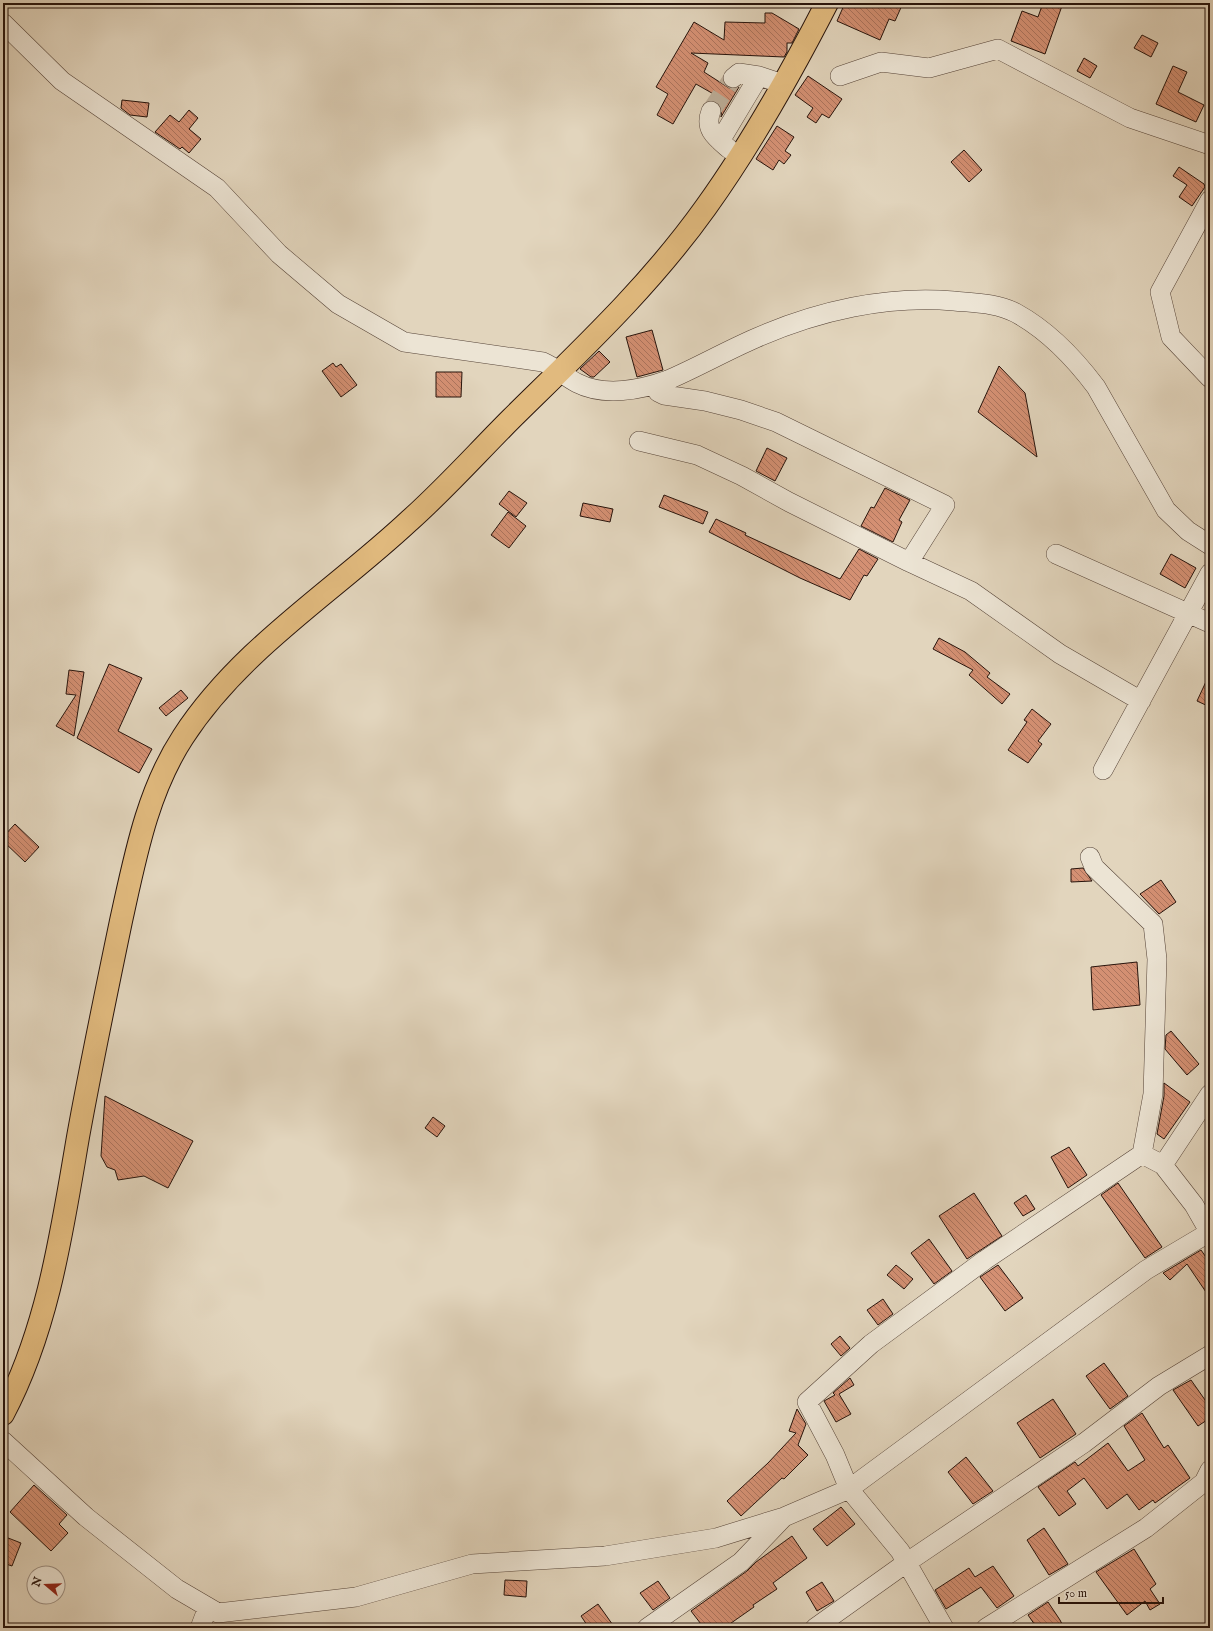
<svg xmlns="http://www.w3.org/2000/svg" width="1213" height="1631" viewBox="0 0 1213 1631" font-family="'IM FELL English',serif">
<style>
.building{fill:url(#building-back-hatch);stroke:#27130b}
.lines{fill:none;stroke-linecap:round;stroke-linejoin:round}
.minor-tunnel{stroke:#bdae99;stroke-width:19;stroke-dasharray:19 10;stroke-linecap:butt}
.minor-casing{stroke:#564438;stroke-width:20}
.major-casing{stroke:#27130b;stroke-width:24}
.minor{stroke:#ece4d4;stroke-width:19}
.major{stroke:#e1ba7e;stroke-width:22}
</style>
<defs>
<pattern id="building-back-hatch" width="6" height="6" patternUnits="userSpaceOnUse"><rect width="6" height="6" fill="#d49073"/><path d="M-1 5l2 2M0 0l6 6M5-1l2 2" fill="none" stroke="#ac745d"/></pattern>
</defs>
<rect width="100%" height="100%" fill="#e2d5bd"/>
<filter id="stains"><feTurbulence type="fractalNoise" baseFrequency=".005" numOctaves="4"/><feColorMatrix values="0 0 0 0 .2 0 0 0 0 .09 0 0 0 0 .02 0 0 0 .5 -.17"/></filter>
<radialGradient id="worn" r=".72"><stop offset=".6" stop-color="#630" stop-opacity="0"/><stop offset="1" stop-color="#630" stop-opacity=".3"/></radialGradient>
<!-- building -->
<path class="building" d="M845 3H903L895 21 889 19 880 40 837 21Z
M1043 3H1063L1045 54 1011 41 1022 11 1038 17Z
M765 13H772L799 29 792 43H787V52L784 57 691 53 708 63 704 72 729 88 734 89 739 87 721 117 722 108 714 101 717 96 696 84 673 124 657 115 668 94 656 87 694 22 724 40 725 22 765 23Z
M1142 35 1158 43 1151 57 1134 48Z
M1084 58 1097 66 1090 78 1077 71Z
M1173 66 1187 72 1178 92 1204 105 1196 122 1156 104Z
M808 76 842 99 829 118 822 114 816 123 807 117 813 108 795 95Z
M122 100 149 103 147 117 130 115 121 108Z
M189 110 198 118 189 129 201 139 189 153 182 147 180 149 155 132 170 115 179 122Z
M777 126 794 137 785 151 791 155 784 164 779 160 773 170 756 159Z
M964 150 982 170 969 182 951 162Z
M1179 167 1204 184 1205 187 1192 206 1179 197 1187 185 1173 176Z
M652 330 663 370 637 377 626 337Z
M599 351 610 362 594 377H591L580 369Z
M333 363 336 367 341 364 357 385 341 397 322 371Z
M999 366 1025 393 1037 457 978 412Z
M436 372H462L461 397H436Z
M767 448 787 458 775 481 756 471Z
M885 488 910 500 899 520 902 522 893 542 861 526 871 507 874 508Z
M509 491 527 503 516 517 499 504Z
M664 495 708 512 703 524 659 507Z
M583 503 613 509 610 522 580 516Z
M508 512 526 526 509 548 491 535Z
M716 519 746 533 745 535 840 579 859 549 878 559 867 576 864 575 850 600 800 578 709 532Z
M1171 554 1196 568 1185 588 1160 574Z
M939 638 965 652 990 673 987 677 1010 694 1002 704 969 675 973 670 933 649Z
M109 664 142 678 118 731 152 749 139 773 77 738Z
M69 670 84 672 74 736 56 726 76 695 66 694Z
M1210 673V707L1197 701Z
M181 690 188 698 166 716 159 708Z
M1032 709 1051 724 1038 741 1042 744 1028 763 1008 750 1027 722 1024 720Z
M15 824 39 847 25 862 3 841V837Z
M1083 868 1092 881 1071 882V869Z
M1161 880 1176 902 1159 914 1140 894Z
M1137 962 1140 1005 1093 1010 1091 967Z
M1171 1031 1199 1064 1187 1075 1165 1049 1166 1035Z
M1164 1083 1190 1102 1164 1139 1157 1134 1164 1096Z
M105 1096 193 1141 168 1188 144 1176 118 1180 115 1170 107 1167 101 1156Z
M433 1117 445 1126 437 1137 425 1128Z
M1069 1147 1087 1175 1068 1188 1051 1157Z
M1118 1183 1162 1247 1145 1258 1101 1195Z
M974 1193 1002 1236 967 1259 939 1216Z
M1026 1195 1035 1209 1023 1216 1014 1203Z
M929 1239 952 1271 934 1284 911 1253Z
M1201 1250 1210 1263V1298L1187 1264 1170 1280 1163 1273Z
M896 1265 913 1279 904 1289 887 1275Z
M998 1265 1023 1298 1005 1311 980 1277Z
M883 1299 893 1314 878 1325 867 1310Z
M840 1336 850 1348 841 1356 831 1344Z
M1104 1363 1128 1396 1110 1409 1086 1376Z
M850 1378 854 1385 839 1394 851 1414 836 1422 824 1401 835 1395 833 1393Z
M1191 1380 1210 1407V1418L1198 1426 1173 1390Z
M1053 1399 1076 1434 1040 1458 1017 1423Z
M797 1409 806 1424 798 1445 808 1455 784 1479 782 1478 741 1516 727 1501 768 1463 796 1433 789 1431Z
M1142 1413 1164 1448 1168 1445 1190 1478 1155 1503 1153 1500 1139 1510 1127 1494 1107 1509 1084 1478 1067 1491 1076 1504 1059 1516 1038 1487 1075 1462 1078 1466 1108 1443 1128 1471 1145 1460 1124 1426Z
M966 1457 993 1491 973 1504 948 1472Z
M34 1485 67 1515 59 1524 68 1533 51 1551 10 1512Z
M841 1507 855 1524 827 1546 813 1529Z
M1044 1528 1068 1564 1049 1575 1027 1540Z
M3 1536 21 1543 12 1566 3 1563Z
M792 1536 807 1558 773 1583 777 1589 753 1605 754 1607 724 1628H704L691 1611 747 1571 756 1562Z
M1134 1549 1156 1584 1150 1589 1160 1604 1150 1610 1145 1601 1127 1615 1096 1572Z
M993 1566 1014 1596 997 1608 981 1587 946 1609 935 1590 969 1568 975 1577Z
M505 1580 527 1581 526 1597 504 1595Z
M658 1581 670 1598 653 1610 640 1593Z
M822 1582 834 1601 817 1611 806 1592Z
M1048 1602 1060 1620 1064 1628H1037L1028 1615Z
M598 1604 615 1628H589L581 1616Z"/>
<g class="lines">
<!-- minor-tunnel -->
<path class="minor-tunnel" d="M711 111 733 78"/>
<!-- minor casing -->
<g class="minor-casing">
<path id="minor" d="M3 23 62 81 217 188 279 254 338 304 404 342 543 362C555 367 565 377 577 383 604 397 641 390 668 380 698 367 726 351 756 338 817 311 887 295 954 301 975 303 997 303 1016 313 1047 330 1075 359 1096 387L1166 510 1188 531 1210 545
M840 76 881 62 929 68 998 49 1130 118 1210 145
M733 78 739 73 759 76 783 84
M711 111C704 129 715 137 729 149
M720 141 759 76
M1210 200 1160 292 1171 337 1210 378
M654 385 658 392 664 395 705 401 741 410 776 422 945 505 909 562
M639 441 697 455 742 476 789 502 909 562 971 591 1060 654 1141 701
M1056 554 1210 623
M1103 770 1210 573
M1090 857 1094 867 1153 924 1157 959 1153 1094 1142 1154 1163 1165 1194 1205 1210 1233
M1163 1165 1210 1094
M3 1441 86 1517 177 1589 218 1613 356 1597 472 1564 605 1556 716 1538 784 1517 849 1489 1146 1270 1210 1232
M200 1628 208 1607
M647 1628 741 1562 783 1518
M815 1628 906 1563 1084 1443 1159 1386 1210 1355
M944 1628 900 1551 849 1489 835 1455 807 1402 871 1344 985 1260 1142 1154
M986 1628 1146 1528 1204 1482 1210 1470"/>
</g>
<!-- major casing -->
<g class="major-casing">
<path id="major" d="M3 1414C48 1329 62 1231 78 1137 91 1065 106 993 121 921 135 858 147 792 183 737 240 649 333 592 409 521 445 489 477 453 511 419 580 351 649 287 706 207 752 143 791 73 827 3"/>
</g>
<!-- minor -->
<use href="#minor" class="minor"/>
<!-- major -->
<use href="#major" class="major"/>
</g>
<!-- margin -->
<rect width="1213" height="1631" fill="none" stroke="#e2d5bd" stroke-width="16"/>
<rect x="4" y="4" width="1205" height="1623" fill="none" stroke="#27130b" stroke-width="2"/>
<rect x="8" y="8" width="1197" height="1615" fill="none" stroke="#27130b"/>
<!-- north arrow -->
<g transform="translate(46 1585) rotate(289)"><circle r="19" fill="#ece4d4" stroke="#9d9084"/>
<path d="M0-3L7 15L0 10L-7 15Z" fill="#8f2418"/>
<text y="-6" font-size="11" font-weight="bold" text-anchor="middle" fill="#27130b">N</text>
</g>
<!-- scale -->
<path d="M1059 1597v6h104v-6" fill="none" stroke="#27130b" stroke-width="2"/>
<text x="1065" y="1597" font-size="12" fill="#27130b" stroke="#ece4d4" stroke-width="3" paint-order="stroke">50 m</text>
<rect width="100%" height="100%" filter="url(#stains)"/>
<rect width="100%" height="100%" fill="url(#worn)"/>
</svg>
